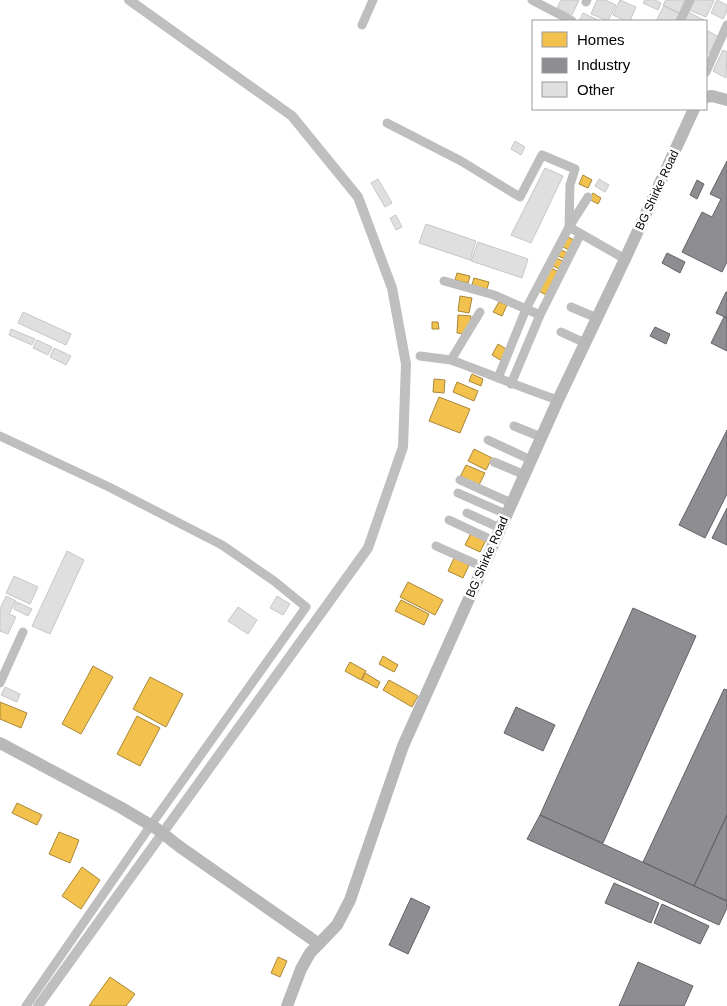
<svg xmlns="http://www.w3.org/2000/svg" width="727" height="1006" viewBox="0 0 727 1006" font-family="Helvetica,sans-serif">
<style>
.homes{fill:#f2c14e;stroke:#a98737}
.industry{fill:#8d8d92;stroke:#636366}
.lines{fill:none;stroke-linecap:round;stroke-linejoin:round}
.canal{stroke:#bfbfbf;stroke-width:10}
.building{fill:#dfdfdf;stroke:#c7c7c7}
.street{stroke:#bebebe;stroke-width:9}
.secondary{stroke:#b8b8b8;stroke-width:12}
.labels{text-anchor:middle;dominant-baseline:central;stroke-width:5;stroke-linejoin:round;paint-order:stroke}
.street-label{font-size:12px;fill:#000;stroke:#fff}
</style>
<rect width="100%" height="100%" fill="#fff"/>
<!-- homes -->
<path class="homes" d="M583 175 592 180 588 188 579 184Z
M593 193 601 198 598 204 589 199Z
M566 236 576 241 571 251 561 246Z
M559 249 570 254 567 260 556 255Z
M554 257 565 262 561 270 551 265Z
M551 268 559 272 546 295 539 291Z
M457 273 470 276 468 283 455 280Z
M474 278 489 282 487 289 472 285Z
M460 296 472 298 469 313 458 311Z
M499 302 507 305 502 316 493 312Z
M458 315 471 316 470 326 467 334 457 333Z
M432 322H438L439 329H432Z
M498 344 508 350 502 361 492 355Z
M472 374 483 379 481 386 469 381Z
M434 379 445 380 444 393 433 392Z
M457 382 478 391 474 401 453 392Z
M439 397 470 409 460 433 429 421Z
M474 449 492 458 486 470 468 461Z
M466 465 485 473 479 485 460 477Z
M471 533 486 540 480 552 465 545Z
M454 558 469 565 463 578 448 571Z
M408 582 443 600 435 615 400 597Z
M401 600 429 614 424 625 395 611Z
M383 656 398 665 394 672 379 664Z
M350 662 366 671 361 680 345 671Z
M93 666 113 677 81 734 62 724Z
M365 673 380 682 377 688 362 680Z
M150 677 183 694 166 727 133 709Z
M389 680 418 696 412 707 383 690Z
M0 702 27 713 21 728 0 719Z
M137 716 160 728 140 766 117 754Z
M17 803 42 815 37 825 12 813Z
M59 832 79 840 70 863 49 854Z
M82 867 100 880 81 909 62 896Z
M278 957 287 961 280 977 271 973Z
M110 977 135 994 126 1006H89Z"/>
<!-- industry -->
<path class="industry" d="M727 161V262L722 272 682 252 702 212 712 217 721 199 710 194Z
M697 180 704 184 697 199 690 195Z
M667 253 685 262 680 273 662 263Z
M726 292H727V318L716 313Z
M724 317 727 319V351L711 343Z
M655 327 670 334 666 344 650 336Z
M727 430V494L705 538 679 525Z
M727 508V545L712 538Z
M633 608 696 636 603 843 540 815Z
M724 689 727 690V815L694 886 643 862Z
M516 707 555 725 543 751 504 733Z
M540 815 727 901V908L719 925 527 839Z
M727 815V901L694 886Z
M614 883 659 903 651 923 605 903Z
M411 898 430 907 408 954 389 945Z
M662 904 709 926 700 944 654 923Z
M638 962 693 986 684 1006H619Z"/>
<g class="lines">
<!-- canal -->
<path class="canal" d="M38 1006 368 548 403 447 406 364 392 288 358 197 292 116 129 0"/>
</g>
<!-- building -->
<path class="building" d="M561 0H579L572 15 557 8Z
M597 0H605L616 5 608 21 591 14Z
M620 0 636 7 630 21H626L613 15Z
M645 0H655L661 3 658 10 643 3Z
M666 0H687L681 14 663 5Z
M694 0H712L714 1 706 17 689 10Z
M717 0 727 5V11L723 19 711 13Z
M664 6 682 15 679 21H656Z
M688 12 704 20 703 21H684Z
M583 13 600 21H579Z
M706 30 719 37 711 54 706 52Z
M723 50 727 52 726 78 713 71Z
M515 141 525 147 521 155 511 149Z
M545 168 563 176 531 243 511 235Z
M378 179 392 203 385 207 371 183Z
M599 179 609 185 605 192 595 186Z
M396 215 402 227 396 230 390 218Z
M426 224 476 241 470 260 419 243Z
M478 242 528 259 522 278 471 261Z
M23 312 71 334 66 345 18 323Z
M11 329 35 339 32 345 9 335Z
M37 340 52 347 48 355 33 348Z
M54 348 71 356 66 365 50 357Z
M67 551 84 560 50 634 32 626Z
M14 576 38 587 30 604 6 593Z
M6 596 16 601 9 614 16 617 8 634 0 631V609Z
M277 596 290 604 283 615 270 608Z
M17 602 32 609 28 616 14 609Z
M238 607 257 620 248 634 228 621Z
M5 687 20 694 17 702 1 695Z"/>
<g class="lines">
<!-- street -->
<path class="street" d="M532 0 572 21
M586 2 587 0
M680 21 690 0
M362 25 373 0
M706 72 727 25
M387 123 461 161 520 197 542 155 575 169 570 185 569 227 625 259
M444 281 494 295 540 315
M571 307 597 318
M561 332 585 343
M420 356 451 360 480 312
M451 360C487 373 522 388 558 400
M498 378 526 309 569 227 588 197
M511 384 540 315 580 235
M514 426 541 437
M0 436 109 487 222 545 274 581 306 607 151 825 26 1006
M488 440 531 460
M494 462 525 475
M460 480 511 503
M458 493 506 514
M467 513 500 528
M449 520 494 541
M436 546 483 567
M0 683 23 632"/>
<!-- secondary -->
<path class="secondary" d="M706 97 712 96 727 100
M0 743 120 807 157 829 180 847 319 944
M287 1006 301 969 310 953 337 925 350 900 403 746 558 400 625 259 694 109"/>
</g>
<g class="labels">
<!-- street labels -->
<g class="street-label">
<text transform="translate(657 190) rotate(-65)">BG Shirke Road</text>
<text transform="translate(487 557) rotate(-66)">BG Shirke Road</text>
</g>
</g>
<!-- legend -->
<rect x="532" y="20" width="175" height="90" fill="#ffffff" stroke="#999999"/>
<rect x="542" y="32" width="25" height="15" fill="#f2c14e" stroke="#999999"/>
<text x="577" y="45" font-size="15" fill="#000000">Homes</text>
<rect x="542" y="58" width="25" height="15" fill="#8d8d92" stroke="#999999"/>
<text x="577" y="70" font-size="15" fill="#000000">Industry</text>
<rect x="542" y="82" width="25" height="15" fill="#dfdfdf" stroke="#999999"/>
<text x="577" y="95" font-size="15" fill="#000000">Other</text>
</svg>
